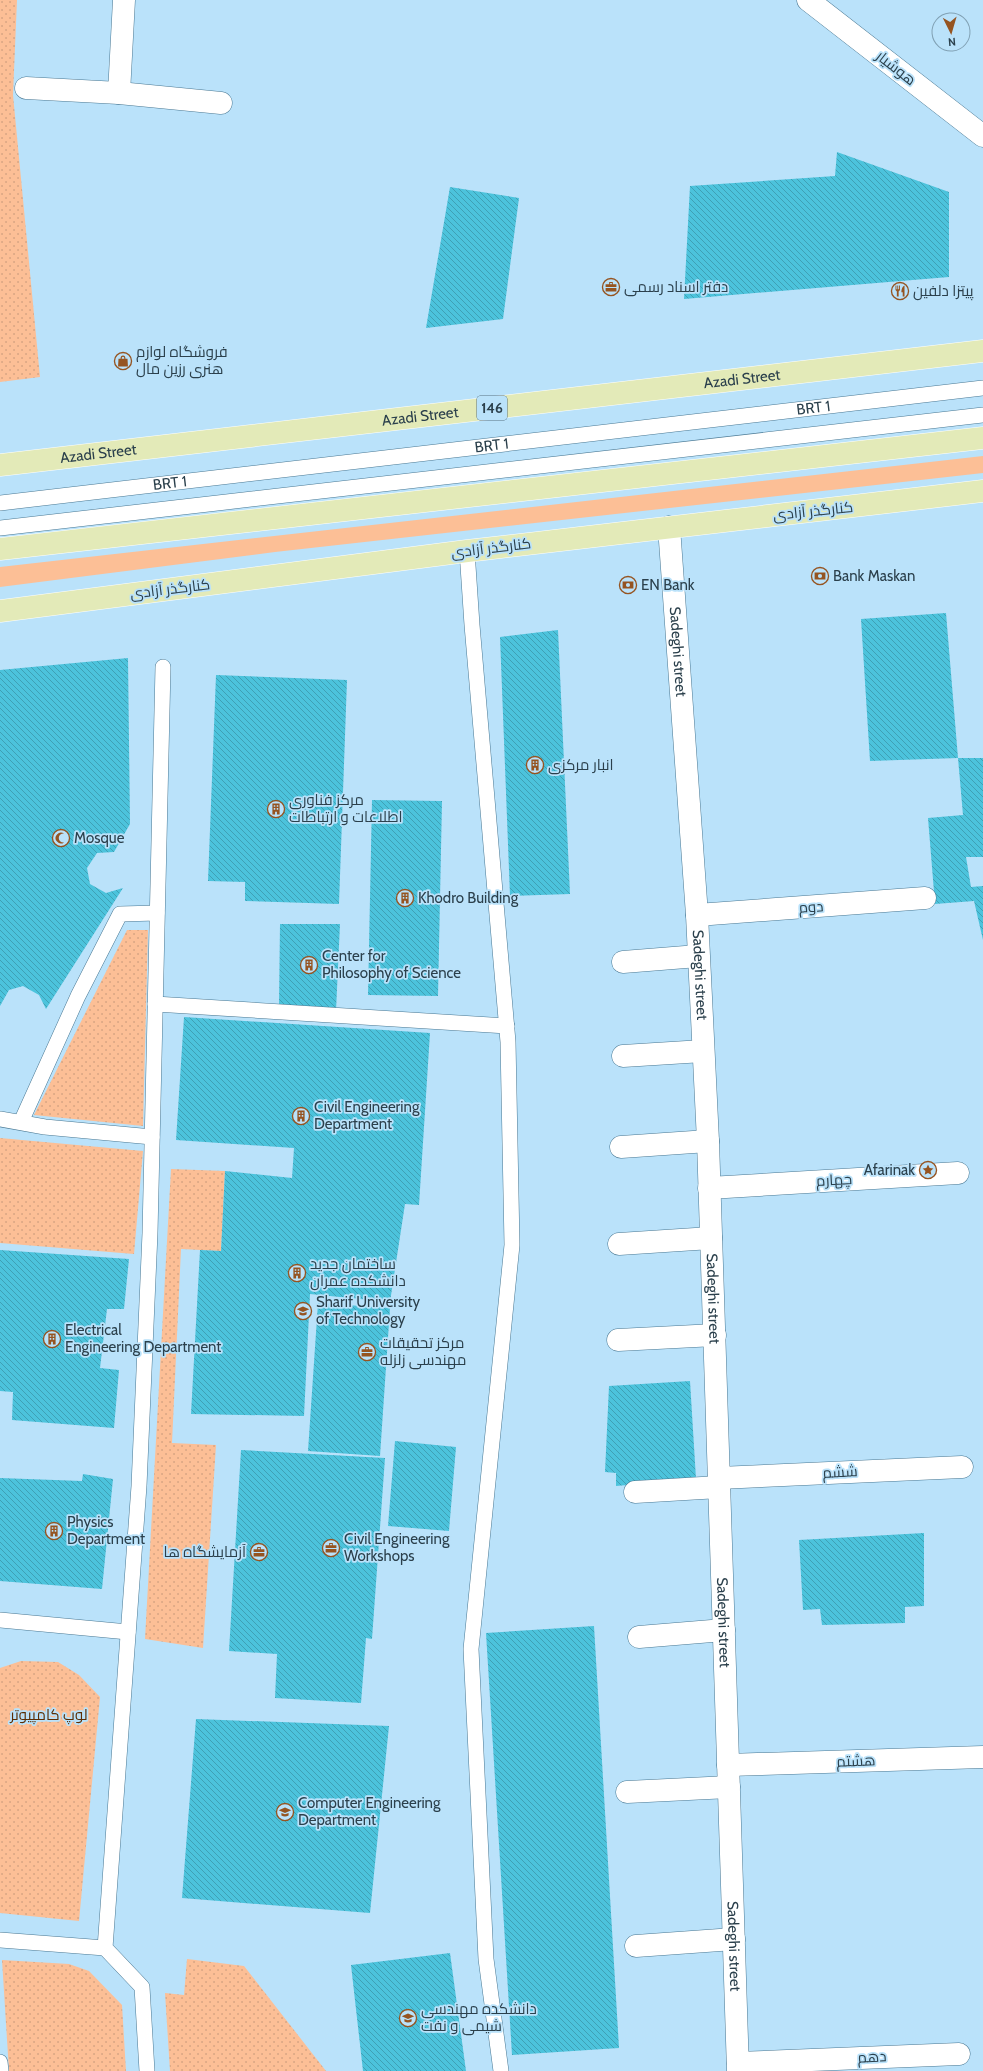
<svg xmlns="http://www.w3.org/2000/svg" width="983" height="2071" viewBox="0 0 983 2071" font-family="Cabin,Cairo,sans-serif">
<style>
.green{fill:#fcbf96}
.park{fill:url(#park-dots)}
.building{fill:url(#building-back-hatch)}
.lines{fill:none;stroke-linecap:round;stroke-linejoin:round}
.service-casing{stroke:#497893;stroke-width:16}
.minor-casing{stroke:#497893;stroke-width:23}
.secondary-casing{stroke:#497893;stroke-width:23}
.primary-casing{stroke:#fff;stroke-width:23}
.service{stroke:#fff;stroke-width:15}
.minor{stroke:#fff;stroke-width:22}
.secondary{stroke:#fff;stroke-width:22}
.primary{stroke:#e3eab8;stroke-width:22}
.labels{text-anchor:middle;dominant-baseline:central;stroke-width:3.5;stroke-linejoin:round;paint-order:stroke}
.shield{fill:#bae2fa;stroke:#567180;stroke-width:1}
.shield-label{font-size:14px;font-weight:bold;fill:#2b404c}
.street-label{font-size:15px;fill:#2b404c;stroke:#bae2fa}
.poi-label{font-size:15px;fill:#2b404c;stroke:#bae2fa;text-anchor:start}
.park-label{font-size:15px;fill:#5b2d03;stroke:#bae2fa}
</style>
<defs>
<pattern id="park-dots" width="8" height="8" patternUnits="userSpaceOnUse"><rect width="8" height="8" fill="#fcbf96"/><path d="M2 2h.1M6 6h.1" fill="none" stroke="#d8a583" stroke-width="1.8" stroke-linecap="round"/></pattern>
<pattern id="building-back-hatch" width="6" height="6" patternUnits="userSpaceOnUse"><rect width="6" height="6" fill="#4cc3dc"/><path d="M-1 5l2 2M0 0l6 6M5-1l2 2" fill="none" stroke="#3fa0b5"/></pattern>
</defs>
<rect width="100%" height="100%" fill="#bae2fa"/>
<!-- green -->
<path class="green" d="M983 456V473L275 552 0 587V567Z"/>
<!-- park -->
<path class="park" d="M0 0H17L13 95 40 377 0 382Z
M127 930H148L143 1126 34 1115Z
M0 1138 143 1151 134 1254 0 1243Z
M171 1169 225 1171 221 1251 181 1249 172 1443 216 1445 203 1648 145 1639Z
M21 1661 58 1662 79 1675 100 1697 79 1921 0 1913V1668Z
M187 1959 244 1966 326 2071H170L165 1993 184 1995Z
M2 1960 69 1964 89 1971 122 2005 126 2071H9Z"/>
<!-- building -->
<path class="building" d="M837 152 949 192V277L684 299 690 186 835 176Z
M450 187 519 198 503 319 426 328Z
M946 613 958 758 870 761 861 619Z
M558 630 570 894 510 896 500 637Z
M128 658 130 824 114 852 97 853 87 868 90 884 106 893 123 888 46 1009 39 995 23 986 9 990 0 1006V670Z
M216 675 347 680 339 904 245 901V882L208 881Z
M958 758H983V857H966L971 887 983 886V940L974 901 935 904 928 818 963 815Z
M372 800 442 801 438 996 368 995Z
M280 924H340L336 1011 279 1005Z
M184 1017 430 1033 419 1205 405 1204 390 1302 310 1294 304 1416 191 1414 200 1250 221 1251 225 1171 292 1178 294 1148 176 1140Z
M0 1250 129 1259 124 1309H107L100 1368 119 1370 114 1428 12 1420 13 1392 0 1391Z
M318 1303 390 1308 380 1456 308 1451Z
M690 1381 696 1479 616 1486V1473L605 1472 609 1386Z
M395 1441 456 1447 449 1531 388 1526Z
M241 1450 385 1458 372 1639 366 1638 361 1703 275 1698 277 1654 229 1651Z
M83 1474 113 1479 102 1589 0 1581V1478L82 1481Z
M924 1533V1606L905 1607V1623L822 1625 820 1609 803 1610 799 1540Z
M594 1626 619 2048 512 2055 486 1633Z
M196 1719 389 1726 370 1913 182 1898Z
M450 1953 466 2071H363L351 1965Z"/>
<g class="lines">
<!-- service casing -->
<g class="service-casing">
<g id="service">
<path id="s1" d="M0 503 983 388"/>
<path d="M0 528 983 415"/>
<path d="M467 551 472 625 508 1042 512 1245 471 1649 486 1959 501 2071"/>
<path d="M155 1004 507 1026"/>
<path d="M0 1119 45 1127 152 1137"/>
<path d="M21 1122 78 996 120 914 157 913"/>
<path d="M0 1620 128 1632"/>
<path d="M0 1940 105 1948"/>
<path d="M0 2062 1 2071"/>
<path d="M147 2071 142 1987 105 1948 139 1486 150 1233 163 667"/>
</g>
</g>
<!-- minor casing -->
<g class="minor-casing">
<g id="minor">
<path d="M26 88 119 93 221 103"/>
<path d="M119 93 124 0"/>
<path id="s2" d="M669 527 697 915 708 1141 738 2071"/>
<path d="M697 915 925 898"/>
<path d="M623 962 698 956"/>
<path d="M623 1056 703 1051"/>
<path d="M621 1147 708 1141"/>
<path d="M709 1188 958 1173"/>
<path d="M619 1244 711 1238"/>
<path d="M618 1340 715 1335"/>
<path d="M719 1478 962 1467"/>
<path d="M635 1492 719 1487"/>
<path d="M639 1637 724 1630"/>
<path d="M728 1765 983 1757"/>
<path d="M627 1792 729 1787"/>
<path d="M636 1946 734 1939"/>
<path d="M738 2063 959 2054"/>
</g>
</g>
<!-- secondary casing -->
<g class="secondary-casing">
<path id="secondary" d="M808 0 983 136"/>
</g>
<!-- primary casing -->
<g class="primary-casing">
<g id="primary">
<path id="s3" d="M0 465 983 351"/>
<path d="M0 549 983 438"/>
<path d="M0 611 467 551 983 491"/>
</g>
</g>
<!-- service -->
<use href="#service" class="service"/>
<!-- minor -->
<use href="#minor" class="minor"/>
<!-- secondary -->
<use href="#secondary" class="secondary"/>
<!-- primary -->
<use href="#primary" class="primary"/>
</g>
<!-- icons -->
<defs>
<g id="office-ring" transform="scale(0.9)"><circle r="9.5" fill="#bae2fa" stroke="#955421" stroke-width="1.5"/><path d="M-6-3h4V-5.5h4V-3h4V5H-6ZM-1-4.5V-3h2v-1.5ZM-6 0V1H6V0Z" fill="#955421"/></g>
<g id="restaurant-ring" transform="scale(0.9)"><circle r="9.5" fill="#bae2fa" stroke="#955421" stroke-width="1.5"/><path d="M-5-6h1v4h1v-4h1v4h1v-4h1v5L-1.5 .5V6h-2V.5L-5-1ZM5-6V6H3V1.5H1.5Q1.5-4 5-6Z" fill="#955421"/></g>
<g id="shop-ring" transform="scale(0.9)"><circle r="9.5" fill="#bae2fa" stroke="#955421" stroke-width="1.5"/><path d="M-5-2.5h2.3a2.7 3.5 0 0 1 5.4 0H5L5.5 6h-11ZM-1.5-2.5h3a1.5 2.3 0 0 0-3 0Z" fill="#955421"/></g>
<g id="bank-ring" transform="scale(0.9)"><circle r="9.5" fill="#bae2fa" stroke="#955421" stroke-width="1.5"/><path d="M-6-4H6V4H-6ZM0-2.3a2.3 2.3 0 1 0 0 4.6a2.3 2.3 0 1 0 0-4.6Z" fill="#955421"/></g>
<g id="building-ring" transform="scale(0.9)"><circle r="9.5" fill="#bae2fa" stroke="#955421" stroke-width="1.5"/><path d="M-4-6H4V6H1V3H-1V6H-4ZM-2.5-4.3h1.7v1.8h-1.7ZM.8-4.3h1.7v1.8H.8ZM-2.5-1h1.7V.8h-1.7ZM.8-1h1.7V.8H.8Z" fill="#955421"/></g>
<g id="mosque-ring" transform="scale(0.9)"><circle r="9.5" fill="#bae2fa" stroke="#955421" stroke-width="1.5"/><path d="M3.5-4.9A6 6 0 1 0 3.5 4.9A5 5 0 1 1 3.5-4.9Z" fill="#955421"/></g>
<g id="sight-ring" transform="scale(0.9)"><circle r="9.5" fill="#bae2fa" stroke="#955421" stroke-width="1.5"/><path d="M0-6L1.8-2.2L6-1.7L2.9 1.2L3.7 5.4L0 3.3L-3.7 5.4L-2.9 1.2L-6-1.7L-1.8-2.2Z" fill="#955421"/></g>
<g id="university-ring" transform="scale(0.9)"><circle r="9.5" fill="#bae2fa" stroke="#955421" stroke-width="1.5"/><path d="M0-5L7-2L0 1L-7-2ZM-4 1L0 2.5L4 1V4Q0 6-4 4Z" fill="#955421"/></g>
</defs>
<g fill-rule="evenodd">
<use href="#office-ring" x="611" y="287"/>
<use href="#restaurant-ring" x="900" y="291"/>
<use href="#shop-ring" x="123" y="361"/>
<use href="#bank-ring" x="820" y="576"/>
<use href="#bank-ring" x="628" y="585"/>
<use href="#building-ring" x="535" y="765"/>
<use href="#building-ring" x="276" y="809"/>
<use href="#mosque-ring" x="61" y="838"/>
<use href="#building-ring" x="405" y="898"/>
<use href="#building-ring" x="309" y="965"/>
<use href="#building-ring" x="301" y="1116"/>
<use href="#sight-ring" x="928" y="1170"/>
<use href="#building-ring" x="297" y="1273"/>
<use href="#university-ring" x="303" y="1311"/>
<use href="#building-ring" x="52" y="1339"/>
<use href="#office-ring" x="367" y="1352"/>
<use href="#building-ring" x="54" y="1531"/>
<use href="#office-ring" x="331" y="1548"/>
<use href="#office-ring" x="259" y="1552"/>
<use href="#university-ring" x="285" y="1812"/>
<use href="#university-ring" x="408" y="2018"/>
</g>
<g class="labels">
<!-- shield labels -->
<rect class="shield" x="477" y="396" width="30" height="24" rx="3"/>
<g class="shield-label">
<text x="492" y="408">146</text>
</g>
<!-- street labels -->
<g class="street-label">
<text transform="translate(896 68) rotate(38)">هوشیار</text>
<text stroke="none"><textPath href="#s3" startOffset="747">Azadi Street</textPath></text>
<text stroke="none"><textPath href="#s1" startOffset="819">BRT 1</textPath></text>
<text stroke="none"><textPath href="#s3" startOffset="423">Azadi Street</textPath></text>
<text stroke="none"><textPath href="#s1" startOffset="495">BRT 1</textPath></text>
<text stroke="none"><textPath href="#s3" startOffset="99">Azadi Street</textPath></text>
<text stroke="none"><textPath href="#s1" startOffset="171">BRT 1</textPath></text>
<text transform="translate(813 511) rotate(-6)">کنارگذر آزادی</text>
<text transform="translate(491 548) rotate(-7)">کنارگذر آزادی</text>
<text transform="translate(170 589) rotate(-7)">کنارگذر آزادی</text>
<text stroke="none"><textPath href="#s2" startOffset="125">Sadeghi street</textPath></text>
<text transform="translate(811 907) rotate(-4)">دوم</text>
<text stroke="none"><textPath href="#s2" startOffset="449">Sadeghi street</textPath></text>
<text transform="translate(834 1180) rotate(-3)">چهارم</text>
<text stroke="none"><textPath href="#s2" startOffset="773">Sadeghi street</textPath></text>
<text transform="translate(840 1472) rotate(-3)">ششم</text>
<text stroke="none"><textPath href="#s2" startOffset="1097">Sadeghi street</textPath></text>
<text transform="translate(856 1761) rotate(-2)">هشتم</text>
<text stroke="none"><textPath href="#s2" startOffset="1421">Sadeghi street</textPath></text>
<text transform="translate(872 2057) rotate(-3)">دهم</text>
</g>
<!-- poi labels -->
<g class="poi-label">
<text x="624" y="287">دفتر اسناد رسمی</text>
<text x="913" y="291">پیتزا دلفین</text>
<text x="136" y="352">فروشگاه لوازم<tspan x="136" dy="17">هنری رزین مال</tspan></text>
<text x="833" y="576">Bank Maskan</text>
<text x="641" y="585">EN Bank</text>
<text x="548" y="765">انبار مرکزی</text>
<text x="289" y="800">مرکز فناوری<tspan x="289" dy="17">اطلاعات و ارتباطات</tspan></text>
<text x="74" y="838">Mosque</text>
<text x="418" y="898">Khodro Building</text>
<text x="322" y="956">Center for<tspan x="322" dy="17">Philosophy of Science</tspan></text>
<text x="314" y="1107">Civil Engineering<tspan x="314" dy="17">Department</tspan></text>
<text x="915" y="1170" text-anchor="end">Afarinak</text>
<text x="310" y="1264">ساختمان جدید<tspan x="310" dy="17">دانشکده عمران</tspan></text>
<text x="316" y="1302">Sharif University<tspan x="316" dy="17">of Technology</tspan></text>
<text x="65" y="1330">Electrical<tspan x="65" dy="17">Engineering Department</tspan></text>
<text x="380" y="1343">مرکز تحقیقات<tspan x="380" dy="17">مهندسی زلزله</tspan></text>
<text x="67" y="1522">Physics<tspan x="67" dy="17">Department</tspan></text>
<text x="344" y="1539">Civil Engineering<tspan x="344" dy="17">Workshops</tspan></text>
<text x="246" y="1552" text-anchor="end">آزمایشگاه ها</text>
<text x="298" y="1803">Computer Engineering<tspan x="298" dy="17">Department</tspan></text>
<text x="421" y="2009">دانشکده مهندسی<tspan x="421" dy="17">شیمی و نفت</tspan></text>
</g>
<!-- park labels -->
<g class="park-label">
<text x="49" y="1715">لوپ کامپیوتر</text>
</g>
</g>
<!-- north arrow -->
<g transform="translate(951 32) rotate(175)"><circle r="19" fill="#bae2fa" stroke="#81a1b4"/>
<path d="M0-3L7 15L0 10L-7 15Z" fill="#955421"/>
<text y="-6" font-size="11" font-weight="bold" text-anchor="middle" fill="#2b404c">N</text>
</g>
</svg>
